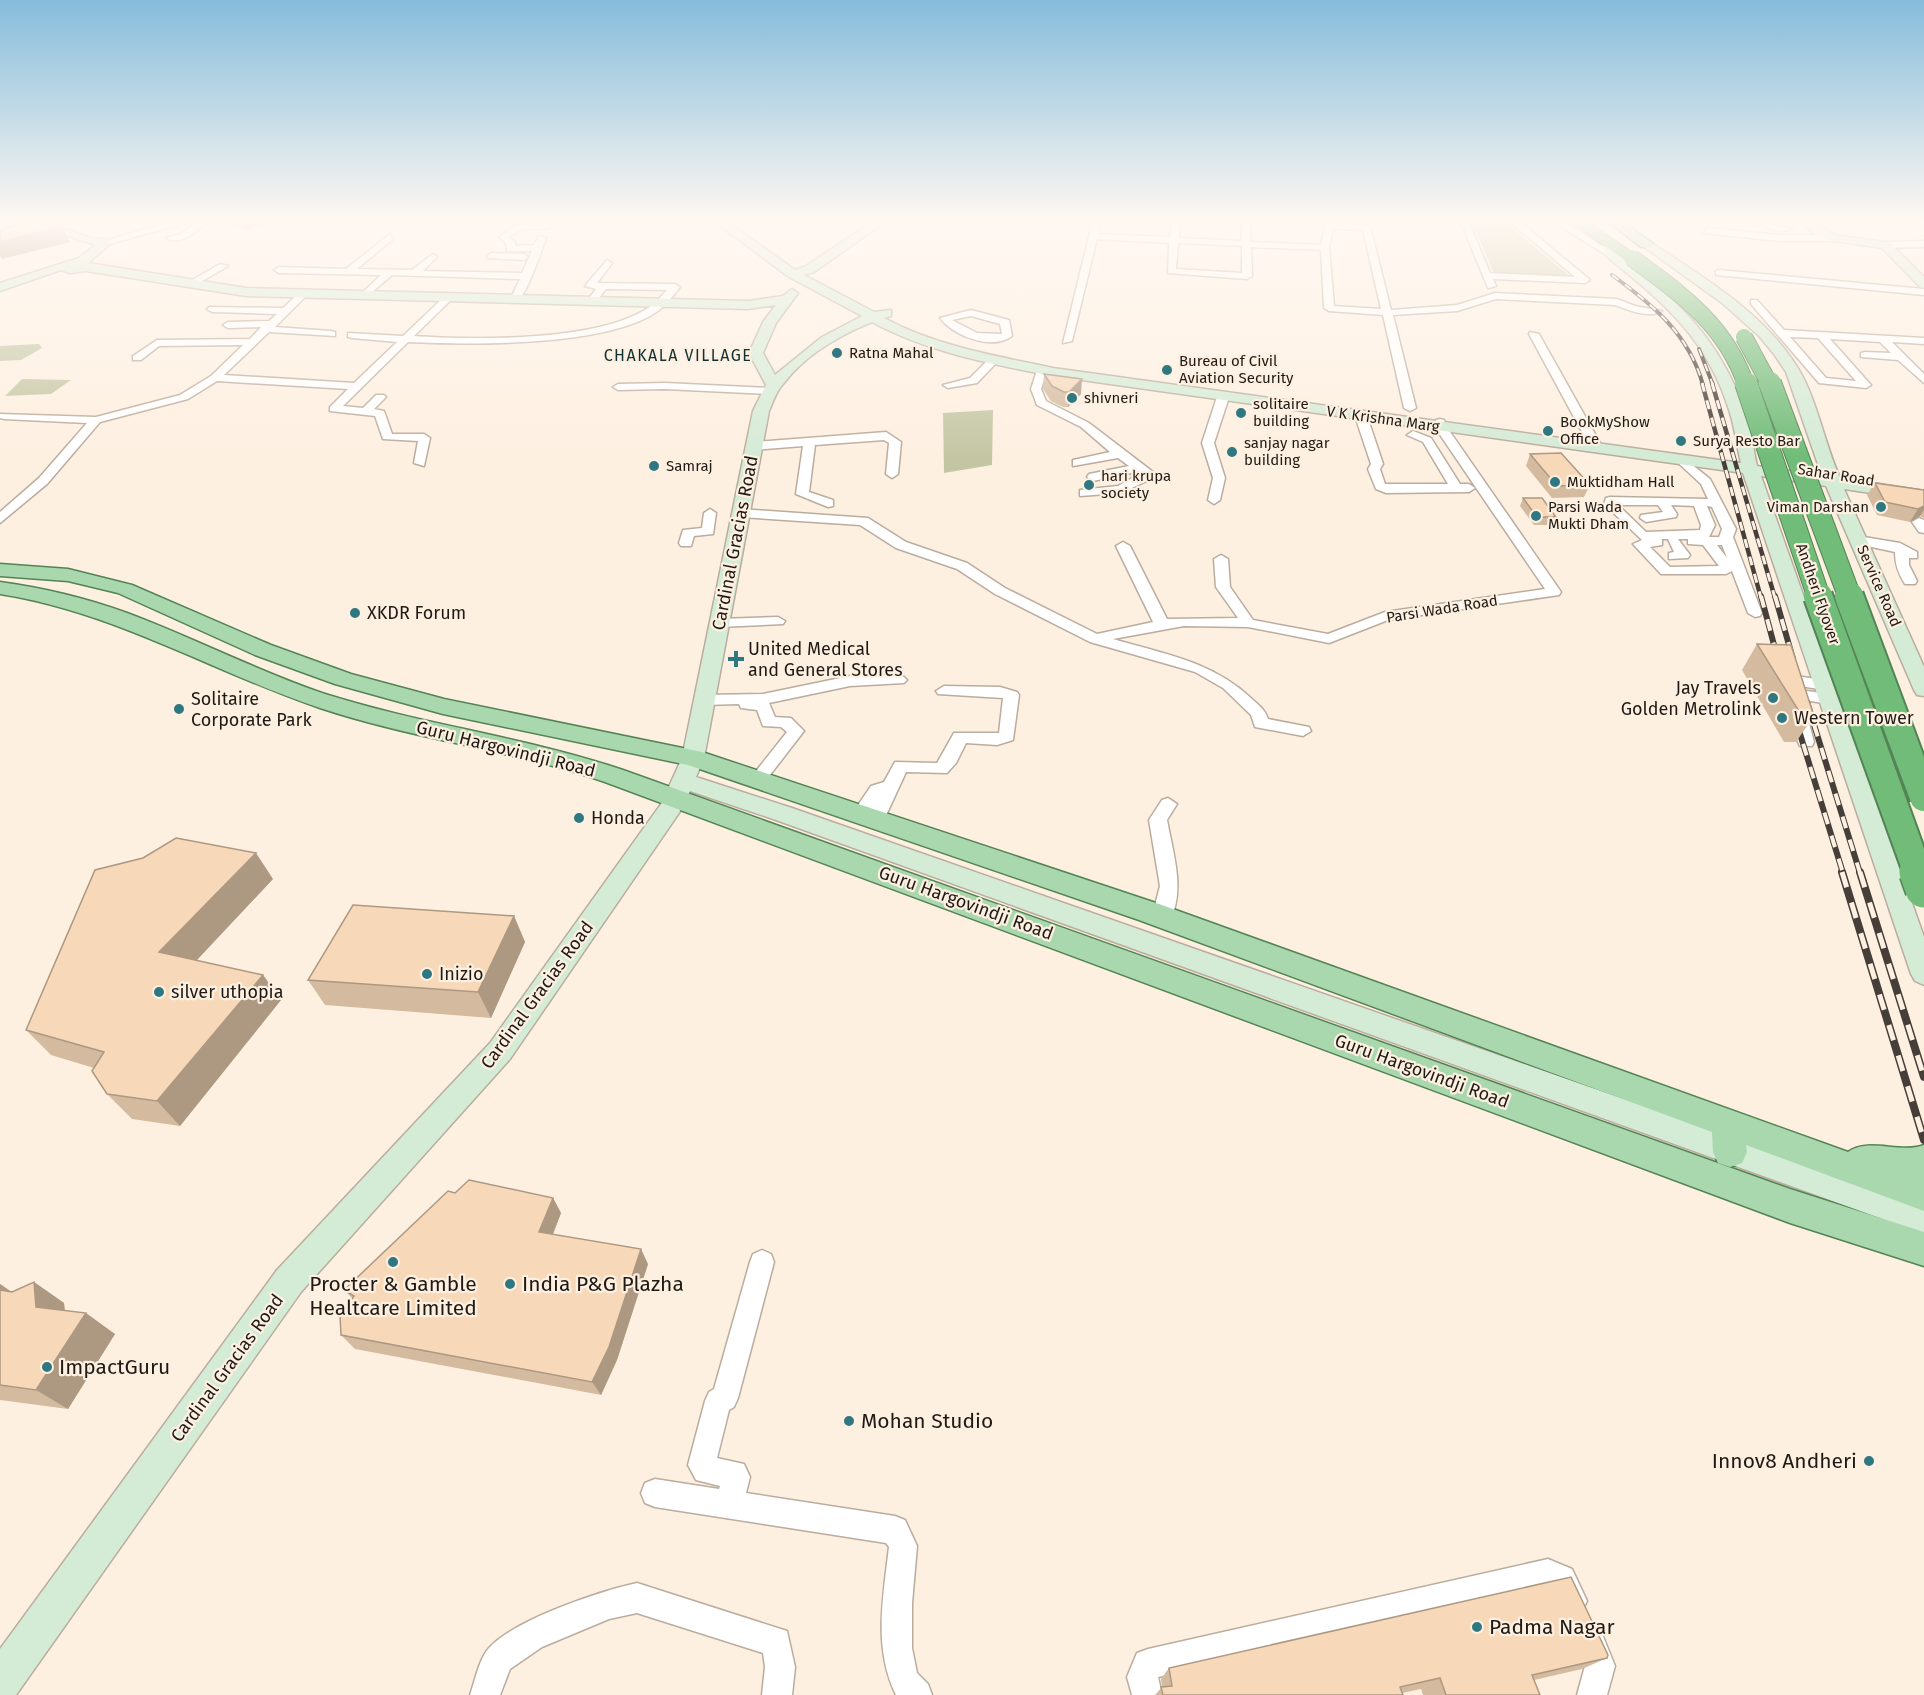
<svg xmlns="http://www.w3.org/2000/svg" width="1924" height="1695" viewBox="0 0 1924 1695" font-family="'Fira Sans',sans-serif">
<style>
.green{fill:#c4c6a3}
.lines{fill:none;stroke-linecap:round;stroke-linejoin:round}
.street-casing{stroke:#baac9e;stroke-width:3}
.secondary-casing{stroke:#baac9e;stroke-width:3}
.primary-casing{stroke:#548355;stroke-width:3}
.highway-casing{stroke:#548355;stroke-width:2}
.street{fill:#fff;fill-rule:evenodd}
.secondary{fill:#d4ebd6;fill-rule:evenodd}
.primary{fill:#a9d7ae;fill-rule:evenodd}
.highway{fill:#70bc78;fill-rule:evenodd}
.rail-far3-casing{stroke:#463f39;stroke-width:4}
.rail-far2-casing{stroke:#463f39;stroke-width:4.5}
.rail-far1-casing{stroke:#463f39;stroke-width:6}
.rail-casing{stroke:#463f39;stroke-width:8}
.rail-far3{stroke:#fef0e1;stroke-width:2;stroke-dasharray:8;stroke-linecap:butt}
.rail-far2{stroke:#fef0e1;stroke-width:3;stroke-dasharray:9;stroke-linecap:butt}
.rail-far1{stroke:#fef0e1;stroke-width:4;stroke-dasharray:12;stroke-linecap:butt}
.rail{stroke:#fef0e1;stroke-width:5;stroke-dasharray:16;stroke-linecap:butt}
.highway-bridge-far3-casing{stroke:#548355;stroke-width:18;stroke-linecap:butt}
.highway-bridge-far2-casing{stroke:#548355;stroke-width:24;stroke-linecap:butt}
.highway-bridge-far1-casing{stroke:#548355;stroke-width:32;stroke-linecap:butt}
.highway-bridge-casing{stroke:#548355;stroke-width:40;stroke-linecap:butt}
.highway-bridge-far3{stroke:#70bc78;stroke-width:16}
.highway-bridge-far2{stroke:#70bc78;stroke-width:22}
.highway-bridge-far1{stroke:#70bc78;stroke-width:28}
.highway-bridge{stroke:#70bc78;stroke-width:37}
.wall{fill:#d4bb9f}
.shaded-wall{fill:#ad9882}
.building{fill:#f7d9b9;stroke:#ad9882;stroke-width:1.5}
.poi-dot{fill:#307881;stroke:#fef0e1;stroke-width:2}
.labels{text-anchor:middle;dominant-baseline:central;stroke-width:4.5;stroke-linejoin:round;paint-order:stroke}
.far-poi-label{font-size:15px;fill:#1f1a15;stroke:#fef0e1;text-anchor:start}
.far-street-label{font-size:15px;fill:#1f1a15;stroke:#fef0e1}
.far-neighbourhood-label{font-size:16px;letter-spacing:1.5px;fill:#0d3034;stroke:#fef0e1}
.street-label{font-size:18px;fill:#1f1a15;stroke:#fef0e1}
.poi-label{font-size:18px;fill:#1f1a15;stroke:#fef0e1;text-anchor:start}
.near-poi-label{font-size:21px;fill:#1f1a15;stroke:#fef0e1;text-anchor:start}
</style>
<rect width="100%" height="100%" fill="#fef0e1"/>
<!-- green -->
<path class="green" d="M1472 222H1505L1572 278 1494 273Z
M39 344 42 348 21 360 0 361V346Z
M22 379 71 380 51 394 5 396Z
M993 410 992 465 944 473 943 413Z"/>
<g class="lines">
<!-- street casing -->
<g class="street-casing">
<path id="street" d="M176 220H195L205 224C196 233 178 246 166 238L181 234 194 225 185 223 106 245 102 242Z
M1093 220H1101L1098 234 1170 237 1172 220H1180L1179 238 1242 241V224L1217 220H1249L1251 242 1321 245 1326 220H1334V224L1370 226 1391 310 1457 305 1495 293 1617 299 1635 306 1662 311C1650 319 1628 310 1615 305L1496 299 1457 311 1393 315 1416 408 1410 411 1404 408 1383 315 1329 311 1324 308 1321 250 1251 247 1252 276 1247 279 1168 273 1169 243 1097 239 1072 341 1063 343ZM1333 229 1363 230 1381 309 1334 306 1329 248ZM1178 243 1242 246V273L1176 269Z
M1460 220H1468L1490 273 1575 277 1508 220H1518L1590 280 1585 283 1493 279 1496 286 1488 288Z
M1550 220H1561L1615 254 1608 256Z
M1758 220H1767L1771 225 1793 228C1782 234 1767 230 1758 220Z
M547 223 550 228 520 230 509 237 515 242V246L534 245 539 236 546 238C541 252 526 298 515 303L510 300 520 279 392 275 364 299 361 298V294L381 275 279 273 274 270 279 267 346 269 390 234 393 239 357 269 412 270 433 254 437 257 423 271 522 273 532 251H507L506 243 499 237 515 226Z
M1707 228 1779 235H1832L1836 238 1832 241H1779L1704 233Z
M1924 241V247L1886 248 1882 245 1886 242Z
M491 253 524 254 528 257 524 260 488 258 487 256Z
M607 260 612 263 597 283 675 284 680 287C674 295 666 305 658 311 607 347 470 345 408 342L343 406 363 408 376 395H384L386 397 374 409 384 411 392 434H424L430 438 424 466 414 463 418 441 383 439 375 416 330 411V407L348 389 217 381 188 399 100 422 47 484 0 523V512L39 478 87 423 4 419 0 418V414L96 417 180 395 211 376 243 345 159 346 141 360H133V356L157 340 250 339 261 327 228 328 223 325 228 322 269 321 277 314 212 312 207 309 209 307 283 308 300 292H306V296L275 327 331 331 335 332V336L269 332 224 375 354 383 397 342 352 338 348 337V333L403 336 445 296 453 298 414 336C474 340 602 342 651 306 657 302 662 295 667 290L606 289 595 303H589L587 301 596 289 585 286Z
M220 264 228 266 192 287 184 285Z
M1719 270 1924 289V295L1716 275V271Z
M1751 300H1757L1784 330 1924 338V344L1892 342 1924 374V383L1898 360 1861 357V353L1865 352 1891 353 1880 342 1830 339 1871 385 1866 388 1819 383 1751 304ZM1790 337 1818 338 1856 381 1826 378Z
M971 310 1009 320 1012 336C992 351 954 336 940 318ZM971 316 1000 324 1002 334 977 333 952 320Z
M1530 332 1539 334 1600 443 1598 446 1588 443 1529 334Z
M990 358 999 360 977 383 948 388 943 385 970 378Z
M1042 367 1047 370 1041 389 1046 401 1089 423 1153 472V478L1121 493 1080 496V490L1118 486 1134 477 1131 473 1093 481 1087 477 1089 474 1129 466 1118 458 1073 466V460L1110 452 1081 427 1037 405 1031 389 1037 370Z
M665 383 771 388 777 391 771 394 665 389 618 390 613 387 618 384Z
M1223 394 1229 397 1214 443 1225 478 1220 500 1214 504 1208 500 1213 478 1202 443 1217 397Z
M1361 413 1367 416 1383 464 1380 469 1385 484H1448L1423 442 1407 435 1413 431 1431 438 1460 484H1469L1475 488 1469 492 1386 493 1376 489 1368 469 1371 464 1355 416Z
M1440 419 1444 420 1446 426 1561 592 1559 595 1388 620 1329 643 1248 627 1184 626 1113 639C1164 654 1211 661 1251 698 1258 705 1265 709 1268 719L1309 727 1311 731 1303 736 1255 727 1251 715 1223 688 1195 672 1090 642 995 594 957 569 896 548 860 525 741 517 735 513 741 509 868 518 906 542 967 563 1005 588 1097 634 1153 622 1116 546 1123 542 1130 546 1167 619 1238 618 1216 587 1214 559 1221 555 1228 559 1230 587 1253 620 1328 634 1385 612 1545 589 1434 426 1436 420Z
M886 432 901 442 898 474 892 478 886 474 889 443 884 440 815 445 809 492 833 500V506L828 507 796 494 803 446 754 450 748 446 754 442Z
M1680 455 1710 479 1736 529 1733 537 1762 613 1760 616 1755 617 1748 613 1732 571 1726 574H1661L1633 544 1642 540 1604 504 1606 498 1610 497 1708 499 1701 484 1674 459ZM1618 505H1658L1663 512 1641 515 1640 518 1646 522 1676 517 1677 514 1671 505 1694 506 1701 525 1700 530 1646 532ZM1707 506 1712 507 1722 529 1719 537H1709L1715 525ZM1662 539H1668L1674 552 1669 553V559L1688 558 1690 555 1678 539H1688V544L1703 545 1719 566 1670 567 1650 547 1662 545ZM1717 545H1722L1727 558Z
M710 509 716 513 713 534 694 536 691 546H681L679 543 683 530 702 528 704 513Z
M1919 518 1924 520V533L1919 532 1912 522Z
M1858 536 1900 543 1917 552V558H1909V565L1917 581 1915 584H1905C1898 573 1895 564 1895 552L1853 543V537Z
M778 617 785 621 783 624 719 627 712 623 719 619Z
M899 675 904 677 907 680 904 683 850 686 769 703 775 717 791 718 804 731 763 784 757 786 749 780 787 732 781 727 763 726 757 710 741 708 739 704 704 705 696 700 704 695 763 694 850 676Z
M1788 675 1824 680 1832 685 1824 690 1783 683 1780 680Z
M944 686 1000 687 1017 692 1019 695 1013 740 997 745 966 743 956 763 947 773 906 772 882 824H870L867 820 871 813 867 818H855L852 814 871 786 884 782 895 762 937 763 954 733H999L1003 698 938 694 936 691Z
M1792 689 1829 694 1837 699 1829 704 1786 697 1784 694Z
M1797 704 1805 709 1814 742 1812 746H1800L1798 742 1789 709Z
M1168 798 1177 804 1167 820C1173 853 1186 891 1169 922L1162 924 1155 922 1152 917 1160 886 1149 820 1162 800Z
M762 1250 771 1254 774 1262 738 1398 734 1407 729 1410 717 1458 744 1464 750 1477 746 1493 895 1516 905 1520 917 1546 912 1603V1648L917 1673 928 1684 932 1695H896C873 1648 883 1598 889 1547L886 1543 655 1507 645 1503 641 1493 645 1483 655 1479 719 1489 720 1486 696 1480 688 1465 705 1401 709 1392 714 1389 750 1262 753 1254Z
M1548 1559 1572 1569 1587 1601 1582 1611 1572 1616 1562 1611 1552 1590 1548 1589 1158 1677 1162 1695H1132L1127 1677 1137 1653 1148 1649Z
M637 1583 787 1631 795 1667 792 1695H762L765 1667 763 1653 637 1613 609 1619 542 1647 510 1669 500 1695H470C475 1681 479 1659 489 1648 514 1620 600 1591 637 1583Z
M1589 1625 1600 1629 1615 1666 1607 1695H1577L1585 1666 1574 1640 1578 1629Z"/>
</g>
<!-- secondary casing -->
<g class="secondary-casing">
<path id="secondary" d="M21 220H38L91 238 110 240V244L88 263 246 288 748 301 783 296 792 289 798 293 776 323 763 353 775 375 822 337 862 316 789 277 712 220H725L795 270 806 266 875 220H888L814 272 804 275 874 312 891 310V316L884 318C936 346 996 356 1053 368L1741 463C1737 447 1735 429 1730 413 1708 340 1665 303 1607 257L1603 244 1609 240 1615 244 1617 253C1676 299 1720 338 1745 412 1751 429 1753 448 1757 466L1822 476 1786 372 1774 354 1759 336 1722 303 1640 244 1650 242C1704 278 1765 313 1799 370 1817 400 1825 445 1840 478L1924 491V501L1844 489 1924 667V696L1917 695 1914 690 1826 486 1761 476 1924 937V985L1915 981 1911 974 1743 473 1053 376C991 364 927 352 872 322 840 335 805 355 784 383 777 390 773 401 769 411L704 758 696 777 792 808 1924 1204V1234L776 820 690 791 679 813 510 1059 301 1292 16 1695H0V1649L277 1270 490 1043 661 804 682 758 753 411 766 385 749 353 763 322 776 305 748 309 246 296 86 271 70 273 61 270 0 291V283L79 258 95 245Z
M1798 220H1811L1834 235 1890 243 1924 277V288L1920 287 1882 248 1828 240 1816 235Z"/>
</g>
<!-- primary casing -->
<g class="primary-casing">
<path id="primary" d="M1606 220H1621L1653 244 1651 247H1641Z
M0 564 68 569 132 585 271 645 351 674 444 699 702 752 1159 904 1848 1152C1869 1137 1900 1154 1924 1145V1211L1746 1145 1747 1152 1742 1163 1730 1167 1718 1163 1713 1152 1712 1132 1139 920 688 765 443 714 335 684 255 655 118 593 68 581 0 576Z
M0 582C44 588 86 598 127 613 194 638 257 671 325 694 423 725 526 737 623 770L1790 1189 1924 1232V1266L1790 1223 605 782C512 750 413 739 320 708 211 671 115 612 0 594Z"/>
</g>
<!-- highway casing -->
<g class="highway-casing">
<path id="highway" d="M1569 220H1586L1640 258 1632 263 1626 261Z"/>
</g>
<!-- street -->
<use href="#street" class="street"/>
<!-- secondary -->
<use href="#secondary" class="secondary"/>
<!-- primary -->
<use href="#primary" class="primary"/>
<!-- highway -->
<use href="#highway" class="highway"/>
<!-- rail-far3 casing -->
<g class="rail-far3-casing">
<path id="rail-far3" d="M1612 275C1653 305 1689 334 1703 385
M1699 349 1713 385"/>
</g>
<!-- rail-far2 casing -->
<g class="rail-far2-casing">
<path id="rail-far2" d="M1702 383 1761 598
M1712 383 1775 598"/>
</g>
<!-- rail-far1 casing -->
<g class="rail-far1-casing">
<path id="rail-far1" d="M1761 596 1778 660
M1775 596 1793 659
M1807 702 1860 873
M1796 721 1843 873"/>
</g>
<!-- rail casing -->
<g class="rail-casing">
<path id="rail" d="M1842 872 1924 1140
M1860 872 1924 1077"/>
</g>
<!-- rail-far3 -->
<use href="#rail-far3" class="rail-far3"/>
<!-- rail-far2 -->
<use href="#rail-far2" class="rail-far2"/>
<!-- rail-far1 -->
<use href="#rail-far1" class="rail-far1"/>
<!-- rail -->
<use href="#rail" class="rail"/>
<!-- highway-bridge-far3 casing -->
<g class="highway-bridge-far3-casing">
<path id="highway-bridge-far3" d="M1632 258C1681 294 1726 325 1746 385
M1744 337 1770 385"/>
</g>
<!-- highway-bridge-far2 casing -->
<g class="highway-bridge-far2-casing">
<path id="highway-bridge-far2" d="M1746 383 1819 598
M1770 383 1850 598"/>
</g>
<!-- highway-bridge-far1 casing -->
<g class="highway-bridge-far1-casing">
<path id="highway-bridge-far1" d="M1818 596 1918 873
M1849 596 1924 797"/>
</g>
<!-- highway-bridge casing -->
<g class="highway-bridge-casing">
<path id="highway-bridge" d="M1918 872 1924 889"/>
</g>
<!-- highway-bridge-far3 -->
<use href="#highway-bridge-far3" class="highway-bridge-far3"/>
<!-- highway-bridge-far2 -->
<use href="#highway-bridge-far2" class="highway-bridge-far2"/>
<!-- highway-bridge-far1 -->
<use href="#highway-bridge-far1" class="highway-bridge-far1"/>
<!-- highway-bridge -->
<use href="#highway-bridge" class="highway-bridge"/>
</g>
<!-- wall -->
<path class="wall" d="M216 220H276L246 230Z
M1044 374 1081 394 1068 407H1063L1051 401 1043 389Z
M1530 454 1590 485 1584 497 1552 498 1526 466Z
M1875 483 1924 490V518L1920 516 1910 522 1877 515 1867 495Z
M1523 498 1556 517 1553 525H1534L1520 506Z
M1757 644 1814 716 1796 742H1784L1742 670Z
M273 879 196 961 263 975 281 1000 180 1126 132 1119 107 1094 94 1068 51 1055 26 1030Z
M514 916 525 942 491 1018 325 1005 308 980Z
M553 1198 561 1213 553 1234 648 1264 617 1360 601 1395 355 1349 341 1335 352 1298 344 1290Z
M34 1282 64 1303 65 1310 115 1334 68 1409 0 1400V1284L12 1292Z
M1607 1658 1582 1669 1534 1680 1540 1695H1423L1421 1689 1402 1693 1403 1695H1155L1162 1687 1161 1679 1169 1668Z"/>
<!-- shaded-wall -->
<path class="shaded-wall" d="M242 220H276L246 230Z
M62 226 70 242 2 259 0 256V242Z
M1082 379 1081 394 1068 407 1069 392Z
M1924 506V510L1920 516 1910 522 1918 509Z
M256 853 273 879 180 978 159 952Z
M514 916 525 942 491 1018 478 992Z
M263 975 281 1000 180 1126 157 1101Z
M553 1198 561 1213 548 1247 539 1232Z
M641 1249 648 1264 617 1360 601 1395 592 1382Z
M34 1282 64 1303 66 1328 36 1307Z
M0 1284 20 1298H0Z
M86 1313 115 1334 68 1409 36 1390Z"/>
<!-- building -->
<path class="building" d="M28 220H38L62 226 0 242V231Z
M1044 374 1082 379 1069 392H1064L1052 386Z
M1561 453 1590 485 1557 486 1530 454Z
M1875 483 1924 490V506L1918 509 1885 502Z
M1523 498H1542L1556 517H1537Z
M1757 644 1791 645 1814 716H1802Z
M176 838 256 853 159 952 263 975 157 1101 107 1094 92 1071 104 1052 26 1030 95 870 143 858Z
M353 905 514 916 478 992 308 980Z
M469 1180 553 1198 539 1232 641 1249 609 1347 592 1382 341 1335 340 1316 354 1296 344 1290 448 1191 455 1193Z
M34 1282 36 1307 86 1313 36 1390 0 1385V1290L12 1292Z
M1571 1577 1608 1655 1607 1658 1532 1675 1540 1695H1446L1440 1678 1400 1687 1403 1695H1163L1161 1687 1172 1686 1169 1668Z"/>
<!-- sky -->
<linearGradient id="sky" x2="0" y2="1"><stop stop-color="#86bcdb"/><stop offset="0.48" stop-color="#fff8f2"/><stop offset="1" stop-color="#fff8f2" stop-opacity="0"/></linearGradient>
<rect width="1924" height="458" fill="url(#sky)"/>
<!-- markers -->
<g class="poi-dot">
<circle cx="837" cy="353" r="6"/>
<circle cx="1167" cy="370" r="6"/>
<circle cx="1072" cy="398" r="6"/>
<circle cx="1241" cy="413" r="6"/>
<circle cx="1548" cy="431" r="6"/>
<circle cx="1681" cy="441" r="6"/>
<circle cx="1232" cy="452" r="6"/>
<circle cx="654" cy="466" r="6"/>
<circle cx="1555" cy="482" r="6"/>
<circle cx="1089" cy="485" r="6"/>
<circle cx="1881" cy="507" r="6"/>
<circle cx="1536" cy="516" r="6"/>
<circle cx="355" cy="613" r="6"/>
<path d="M733 650h6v6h6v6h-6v6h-6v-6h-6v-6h6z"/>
<circle cx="1773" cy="698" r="6"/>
<circle cx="179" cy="709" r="6"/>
<circle cx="1782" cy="718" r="6"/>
<circle cx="579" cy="818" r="6"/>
<circle cx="427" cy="974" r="6"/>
<circle cx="159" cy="992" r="6"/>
<circle cx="393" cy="1262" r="6"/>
<circle cx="510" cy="1284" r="6"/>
<circle cx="47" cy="1367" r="6"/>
<circle cx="849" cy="1421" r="6"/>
<circle cx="1869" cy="1461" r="6"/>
<circle cx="1477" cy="1627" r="6"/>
</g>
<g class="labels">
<!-- far-poi labels -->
<g class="far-poi-label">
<text x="849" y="353">Ratna Mahal</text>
<text x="1179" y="361">Bureau of Civil<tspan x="1179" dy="17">Aviation Security</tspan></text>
<text x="1084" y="398">shivneri</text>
<text x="1253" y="404">solitaire<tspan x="1253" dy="17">building</tspan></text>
<text x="1560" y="422">BookMyShow<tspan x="1560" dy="17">Office</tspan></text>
<text x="1693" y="441">Surya Resto Bar</text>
<text x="1244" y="443">sanjay nagar<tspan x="1244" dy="17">building</tspan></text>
<text x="666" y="466">Samraj</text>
<text x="1101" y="476">hari krupa<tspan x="1101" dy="17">society</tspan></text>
<text x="1567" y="482">Muktidham Hall</text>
<text x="1548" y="507">Parsi Wada<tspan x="1548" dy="17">Mukti Dham</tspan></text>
<text x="1869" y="507" text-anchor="end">Viman Darshan</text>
</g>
<!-- far-street labels -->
<g class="far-street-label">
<text transform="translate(1383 419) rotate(8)">V K Krishna Marg</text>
<text transform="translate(1836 475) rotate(9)">Sahar Road</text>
<text transform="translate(1879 586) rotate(66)">Service Road</text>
<text transform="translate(1818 594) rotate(71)">Andheri Flyover</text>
<text transform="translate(1442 609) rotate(-9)">Parsi Wada Road</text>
</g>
<!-- far-neighbourhood labels -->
<g class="far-neighbourhood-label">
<text x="678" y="355">CHAKALA VILLAGE</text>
</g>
<!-- street labels -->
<g class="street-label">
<text transform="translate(735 543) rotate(-79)">Cardinal Gracias Road</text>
<text transform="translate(506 749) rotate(14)">Guru Hargovindji Road</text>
<text transform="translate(966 903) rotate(20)">Guru Hargovindji Road</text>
<text transform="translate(537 995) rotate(-54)">Cardinal Gracias Road</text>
<text transform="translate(1422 1071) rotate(20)">Guru Hargovindji Road</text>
<text transform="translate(227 1368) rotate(-54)">Cardinal Gracias Road</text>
</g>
<!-- poi labels -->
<g class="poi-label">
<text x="367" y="613">XKDR Forum</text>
<text x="748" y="649">United Medical<tspan x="748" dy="21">and General Stores</tspan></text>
<text x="1761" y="688" text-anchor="end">Jay Travels<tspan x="1761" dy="21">Golden Metrolink</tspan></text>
<text x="191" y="699">Solitaire<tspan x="191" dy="21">Corporate Park</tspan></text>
<text x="1794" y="718">Western Tower</text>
<text x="591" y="818">Honda</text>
<text x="439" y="974">Inizio</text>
<text x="171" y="992">silver uthopia</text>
</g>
<!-- near-poi labels -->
<g class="near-poi-label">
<text x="393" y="1284" text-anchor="middle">Procter &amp; Gamble<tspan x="393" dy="24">Healtcare Limited</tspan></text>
<text x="522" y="1284">India P&amp;G Plazha</text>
<text x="59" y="1367">ImpactGuru</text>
<text x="861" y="1421">Mohan Studio</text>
<text x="1857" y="1461" text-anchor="end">Innov8 Andheri</text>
<text x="1489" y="1627">Padma Nagar</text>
</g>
</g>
</svg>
